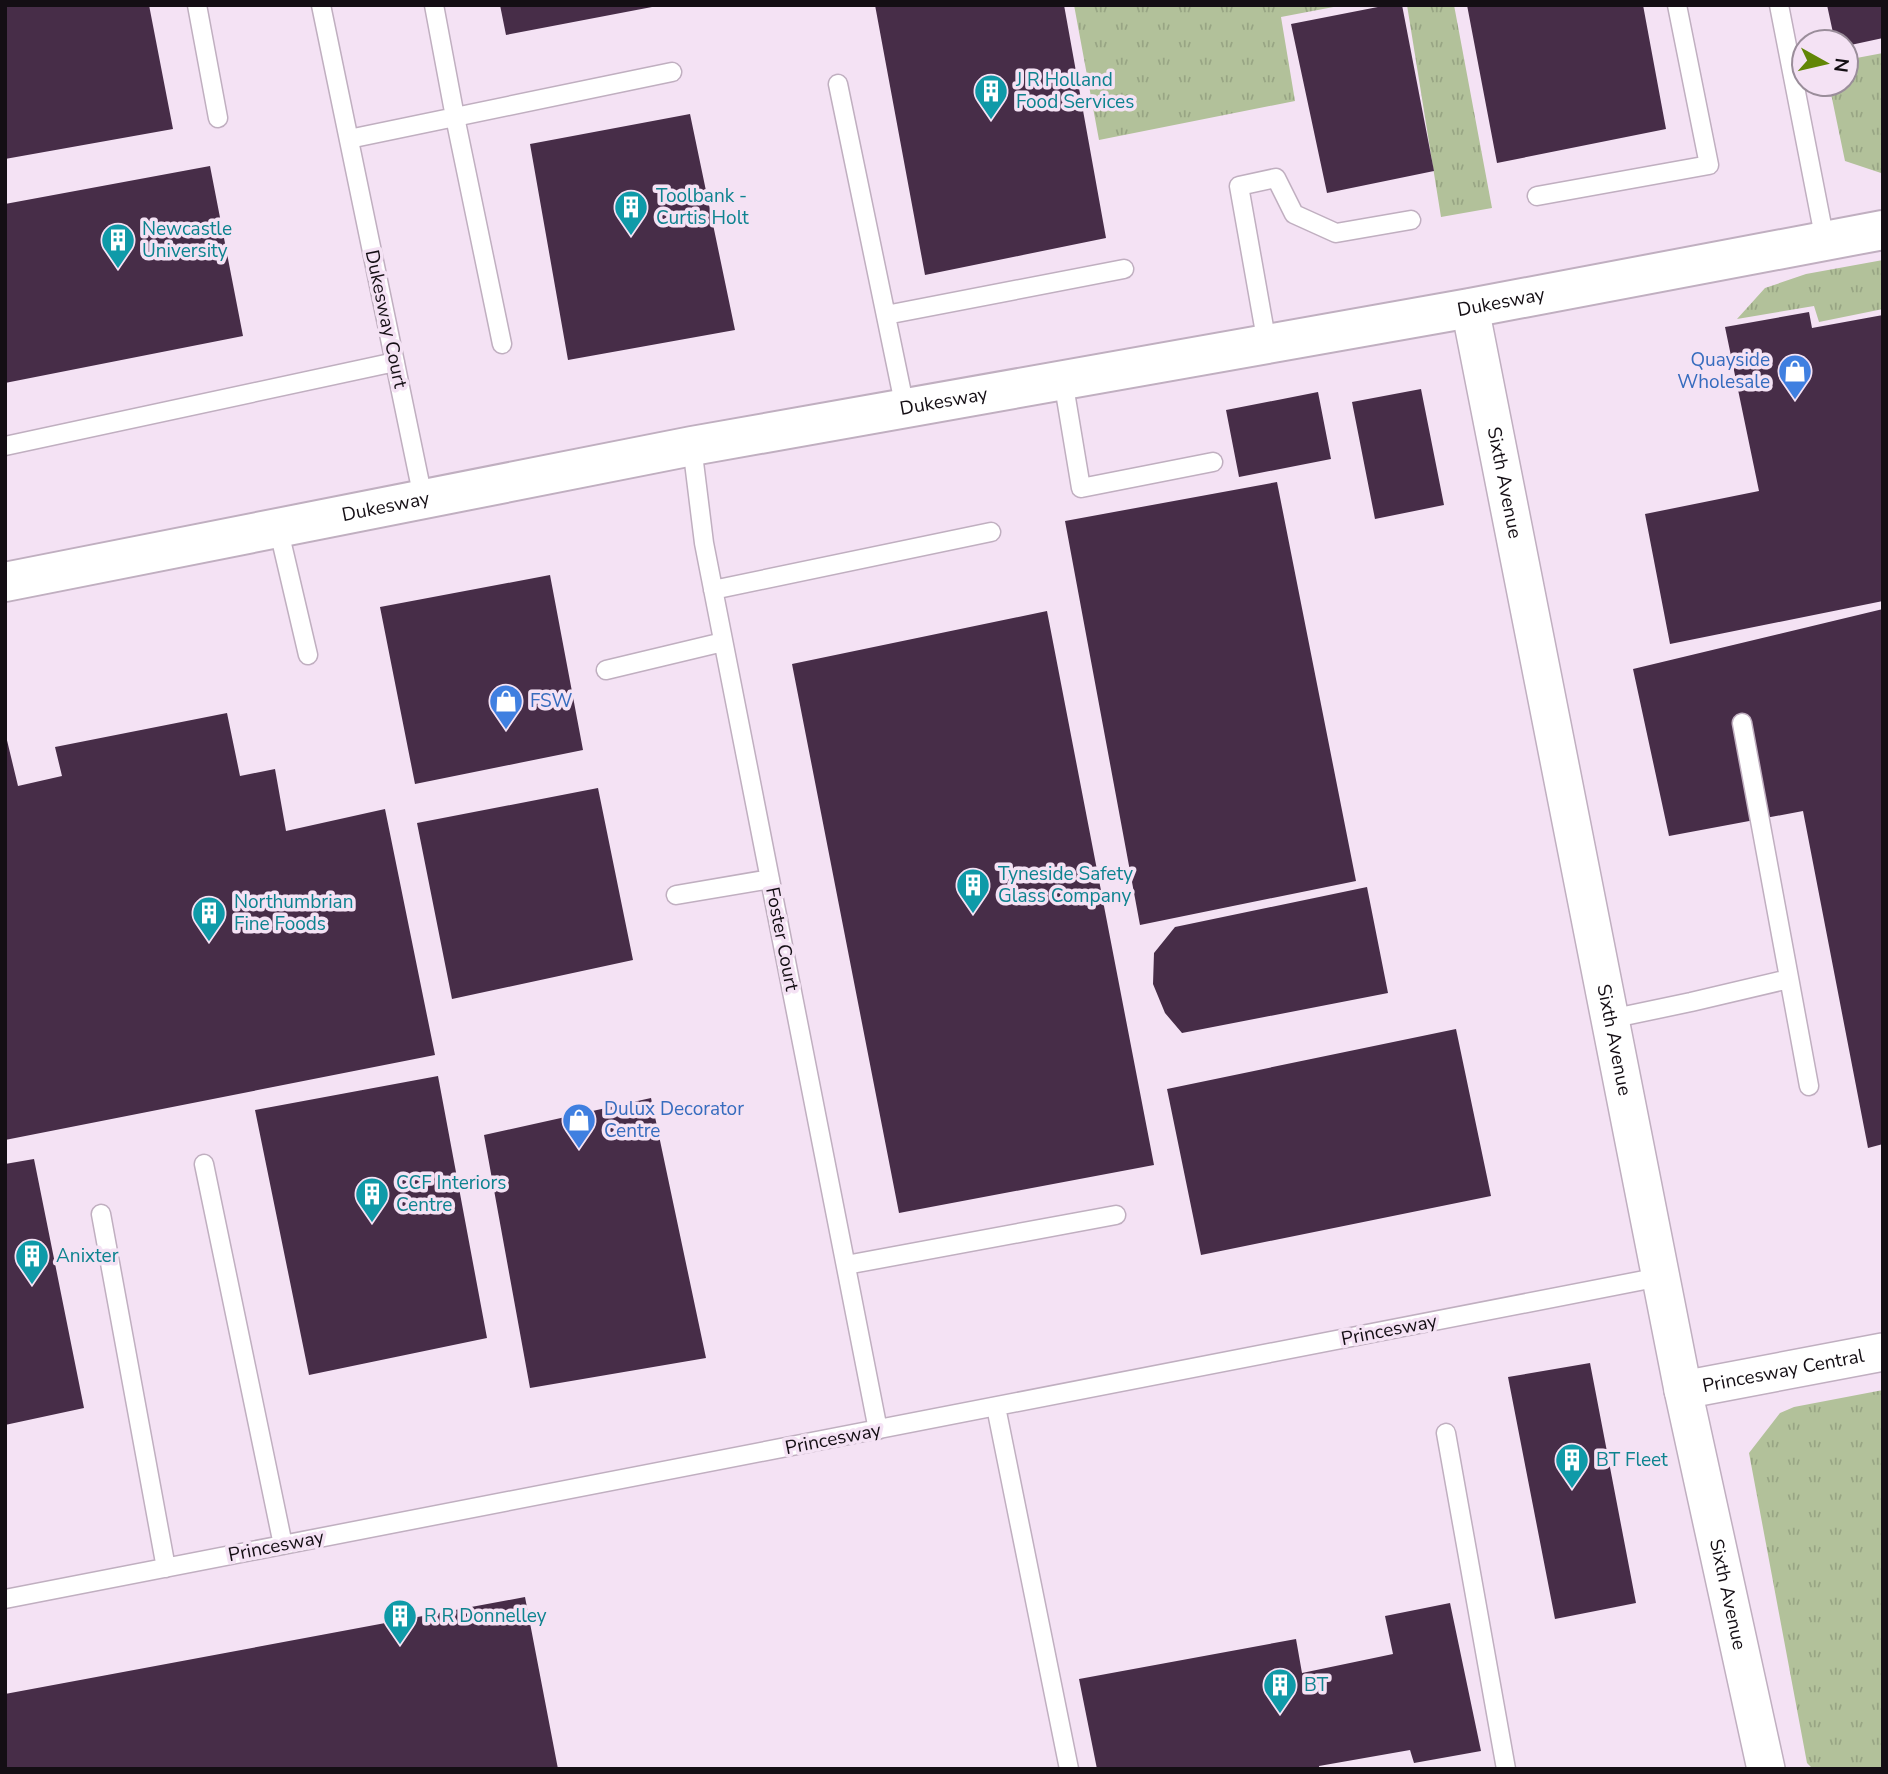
<svg xmlns="http://www.w3.org/2000/svg" width="1888" height="1774" viewBox="0 0 1888 1774" font-family="'Nunito Sans',sans-serif">
<style>
.grass{fill:url(#grass-tufts)}
.building{fill:#472d48}
.lines{fill:none;stroke-linecap:round;stroke-linejoin:round}
.service-casing{stroke:#c0afc0;stroke-width:21}
.minor-casing{stroke:#c0afc0;stroke-width:40}
.tertiary-casing{stroke:#c0afc0;stroke-width:42}
.service{stroke:#fff;stroke-width:18}
.minor{stroke:#fff;stroke-width:37}
.tertiary{stroke:#fff;stroke-width:38}
.labels{text-anchor:middle;dominant-baseline:central;stroke-width:7;stroke-linejoin:round;paint-order:stroke}
.culture-label{font-size:19px;fill:#0d838f;stroke:#f4e2f4;text-anchor:start}
.street-label{font-size:19px;fill:#140e14;stroke:#f4e2f4}
.shop-label{font-size:19px;fill:#366cbe;stroke:#f4e2f4;text-anchor:start}
</style>
<defs>
<pattern id="grass-tufts" width="24" height="20" patternUnits="userSpaceOnUse" patternTransform="scale(1.75)"><rect width="24" height="20" fill="#b2c19a"/><path d="M3 7l-1-3M5 7V3M7 7l1-3M15 17l-1-3M17 17v-4M19 17l1-3" fill="none" stroke="#98a584"/></pattern>
</defs>
<rect width="100%" height="100%" fill="#f4e2f4"/>
<!-- grass -->
<path class="grass" d="M1074 5H1344L1281 17 1295 101 1099 140Z
M1407 5H1454L1492 208 1441 217Z
M1883 53V173H1881L1845 161 1829 84H1846V60Z
M1883 260V309L1819 322 1814 306 1737 319 1765 288 1806 274Z
M1883 1390V1769H1813L1807 1763 1749 1453 1780 1413 1794 1407Z"/>
<!-- building -->
<path class="building" d="M5 5H149L173 129 5 159Z
M500 5H652V7L506 35Z
M875 5H1064L1106 238 925 275Z
M1388 5H1402L1434 171 1327 193 1291 24Z
M1467 5H1643L1666 129 1497 163Z
M1827 5H1883V38L1846 46V42H1835Z
M690 114 735 330 568 360 530 144Z
M210 166 243 336 5 383V204Z
M1809 312 1812 328 1883 315V601L1670 644 1645 514 1759 491 1725 327Z
M1421 389 1444 505 1375 519 1352 402Z
M1318 392 1331 459 1239 477 1226 410Z
M1277 482 1356 881 1140 925 1065 521Z
M550 575 583 750 415 784 380 607Z
M1883 609V1144L1868 1148 1803 811 1669 836 1633 669Z
M1047 611 1154 1165 899 1213 792 664Z
M227 713 240 776 275 769 286 831 385 809 435 1055 5 1140V732L18 786 62 776 55 747Z
M598 788 633 960 452 999 417 823Z
M1367 887 1388 993 1182 1033 1165 1013 1153 984 1154 953 1175 927Z
M1456 1029 1491 1196 1201 1255 1167 1089Z
M438 1076 487 1338 309 1375 255 1110Z
M651 1098 706 1358 530 1388 484 1135Z
M34 1159 84 1408 5 1425V1164Z
M1590 1363 1636 1603 1555 1619 1508 1377Z
M525 1597 558 1769H5V1694Z
M1450 1603 1481 1751 1414 1763 1410 1750 1319 1766V1769H1097L1079 1679 1296 1639 1302 1673 1393 1654 1385 1616Z"/>
<g class="lines">
<!-- service casing -->
<g class="service-casing">
<path id="service" d="M197 5 218 118
M321 5 423 498
M434 5 455 117 502 344
M1779 5 1825 241
M838 84 905 408
M349 139 672 72
M1537 196 1709 165 1677 5
M886 315 1124 269
M1267 344 1239 186 1276 178 1294 214 1336 233 1411 220
M1063 380 1081 488 1213 462
M5 446 395 362
M692 446 704 543 878 1430
M278 527 308 655
M713 590 991 532
M606 670 723 642
M1742 723 1809 1086
M676 895 770 879
M1610 1019 1691 1002 1789 979
M204 1164 283 1545
M101 1214 166 1568
M846 1265 1116 1215
M996 1407 1069 1769
M1446 1433 1506 1769
M5 1599 1660 1277"/>
</g>
<!-- minor casing -->
<g class="minor-casing">
<g id="minor">
<path id="s1" d="M1470 308 1683 1390 1766 1769"/>
<path id="s2" d="M1683 1390 1883 1352"/>
</g>
</g>
<!-- tertiary casing -->
<g class="tertiary-casing">
<g id="tertiary">
<path id="s3" d="M5 582 692 446 1470 308 1883 230"/>
</g>
</g>
<!-- service -->
<use href="#service" class="service"/>
<!-- minor -->
<use href="#minor" class="minor"/>
<!-- tertiary -->
<use href="#tertiary" class="tertiary"/>
</g>
<!-- icons -->
<defs>
<g id="building-pin" transform="scale(1.75)"><path d="M0 17L-7.5 6A9.5 9.5 0 1 1 7.5 6Z" fill="#0f9aa8" stroke="#f4e2f4"/><path d="M-4-6H4V6H1V3H-1V6H-4ZM-2.5-4.3h1.7v1.8h-1.7ZM.8-4.3h1.7v1.8H.8ZM-2.5-1h1.7V.8h-1.7ZM.8-1h1.7V.8H.8Z" fill="#fff"/></g>
<g id="shop-pin" transform="scale(1.75)"><path d="M0 17L-7.5 6A9.5 9.5 0 1 1 7.5 6Z" fill="#3f7fe0" stroke="#f4e2f4"/><path d="M-5-2.5h2.3a2.7 3.5 0 0 1 5.4 0H5L5.5 6h-11ZM-1.5-2.5h3a1.5 2.3 0 0 0-3 0Z" fill="#fff"/></g>
</defs>
<g fill-rule="evenodd">
<use href="#building-pin" x="991" y="91"/>
<use href="#building-pin" x="631" y="207"/>
<use href="#building-pin" x="118" y="240"/>
<use href="#shop-pin" x="1795" y="371"/>
<use href="#shop-pin" x="506" y="701"/>
<use href="#building-pin" x="973" y="885"/>
<use href="#building-pin" x="209" y="913"/>
<use href="#shop-pin" x="579" y="1120"/>
<use href="#building-pin" x="372" y="1194"/>
<use href="#building-pin" x="32" y="1256"/>
<use href="#building-pin" x="1572" y="1460"/>
<use href="#building-pin" x="400" y="1616"/>
<use href="#building-pin" x="1280" y="1685"/>
</g>
<g class="labels">
<!-- culture labels -->
<g class="culture-label">
<text x="1016" y="80">J R Holland<tspan x="1016" dy="22">Food Services</tspan></text>
<text x="656" y="196">Toolbank -<tspan x="656" dy="22">Curtis Holt</tspan></text>
<text x="142" y="229">Newcastle<tspan x="142" dy="22">University</tspan></text>
<text x="998" y="874">Tyneside Safety<tspan x="998" dy="22">Glass Company</tspan></text>
<text x="234" y="902">Northumbrian<tspan x="234" dy="22">Fine Foods</tspan></text>
<text x="396" y="1183">CCF Interiors<tspan x="396" dy="22">Centre</tspan></text>
<text x="56" y="1256">Anixter</text>
<text x="1596" y="1460">BT Fleet</text>
<text x="424" y="1616">R R Donnelley</text>
<text x="1304" y="1685">BT</text>
</g>
<!-- street labels -->
<g class="street-label">
<text stroke="none"><textPath href="#s3" startOffset="1522">Dukesway</textPath></text>
<text transform="translate(386 319) rotate(78)">Dukesway Court</text>
<text stroke="none"><textPath href="#s3" startOffset="956">Dukesway</textPath></text>
<text stroke="none"><textPath href="#s1" startOffset="178">Sixth Avenue</textPath></text>
<text stroke="none"><textPath href="#s3" startOffset="388">Dukesway</textPath></text>
<text transform="translate(782 939) rotate(79)">Foster Court</text>
<text stroke="none"><textPath href="#s1" startOffset="746">Sixth Avenue</textPath></text>
<text transform="translate(1389 1330) rotate(-11)">Princesway</text>
<text stroke="none"><textPath href="#s2" startOffset="102">Princesway Central</textPath></text>
<text transform="translate(833 1439) rotate(-11)">Princesway</text>
<text transform="translate(276 1546) rotate(-11)">Princesway</text>
<text stroke="none"><textPath href="#s1" startOffset="1312">Sixth Avenue</textPath></text>
</g>
<!-- shop labels -->
<g class="shop-label">
<text x="1770" y="360" text-anchor="end">Quayside<tspan x="1770" dy="22">Wholesale</tspan></text>
<text x="530" y="701">FSW</text>
<text x="604" y="1109">Dulux Decorator<tspan x="604" dy="22">Centre</tspan></text>
</g>
</g>
<!-- border -->
<rect width="1888" height="1774" fill="none" stroke="#140e14" stroke-width="14"/>
<!-- north arrow -->
<g transform="translate(1825 63) rotate(98)"><circle r="33" fill="#f4e2f4" stroke="#9a8d9a" stroke-width="2"/>
<path d="M0-5L12 26L0 18L-12 26Z" fill="#628606"/>
<text y="-10" font-size="19" font-weight="bold" text-anchor="middle" fill="#140e14">N</text>
</g>
</svg>
